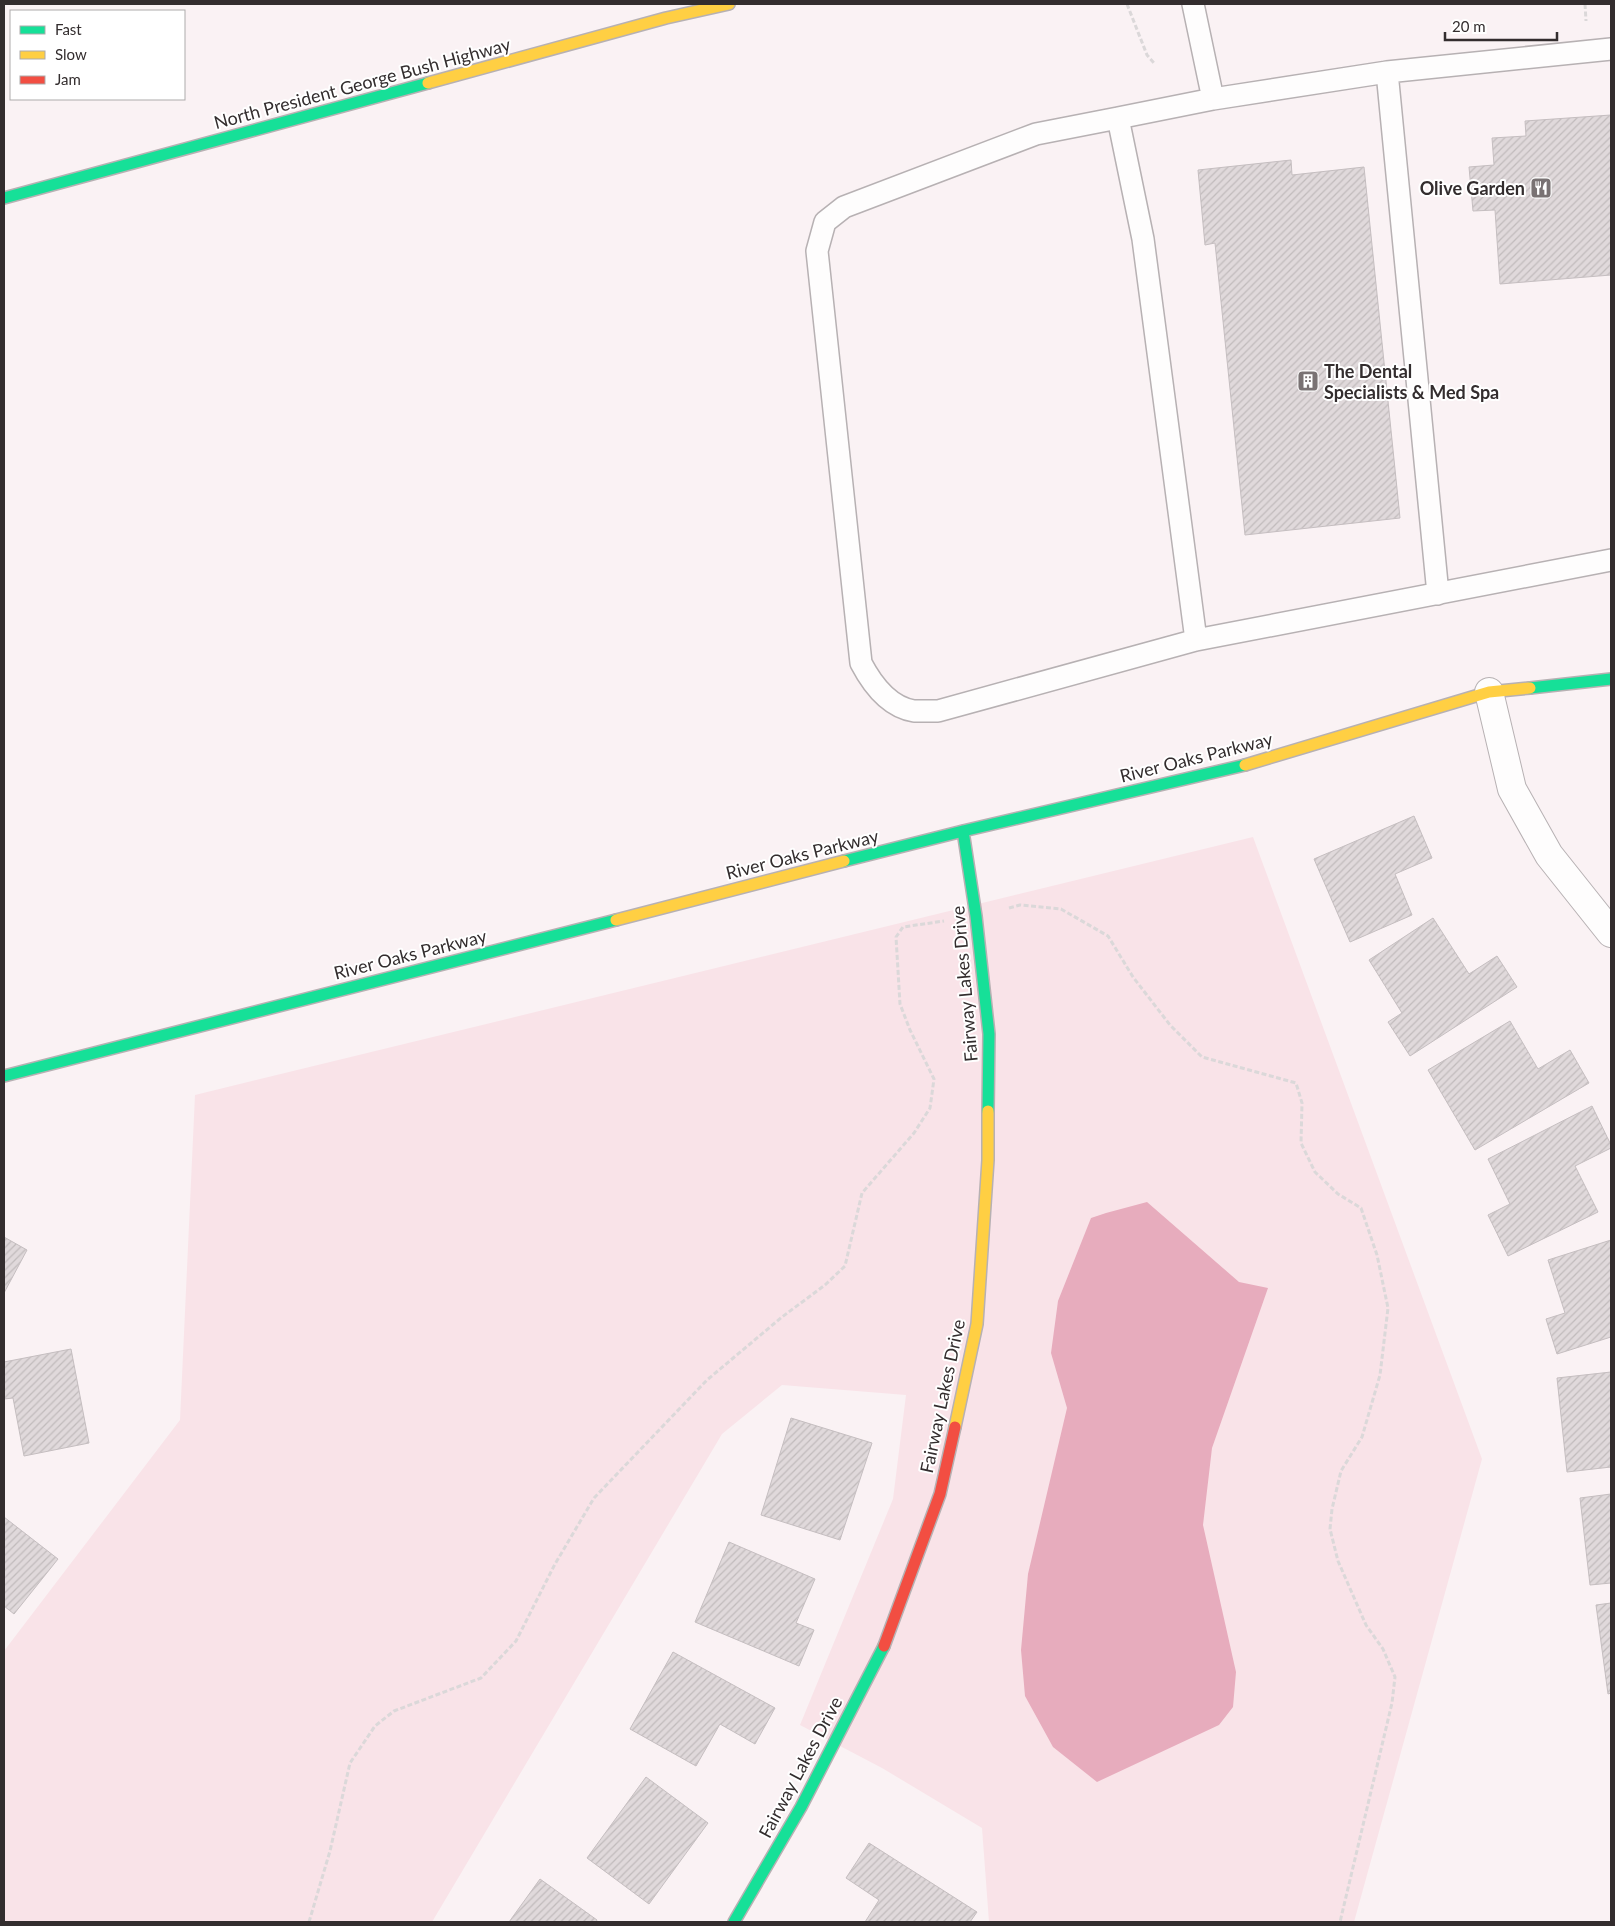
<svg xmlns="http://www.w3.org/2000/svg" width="1615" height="1926" viewBox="0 0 1615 1926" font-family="Lato,sans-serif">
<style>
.green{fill:#f9e3e8}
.water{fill:#e7acbd}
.building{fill:url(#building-hatch);stroke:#c5bec0}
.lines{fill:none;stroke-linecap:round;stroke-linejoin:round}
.lane-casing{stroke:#b7b1b3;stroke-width:24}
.street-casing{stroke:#b7b1b3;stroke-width:30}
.fast-casing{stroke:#b7b1b3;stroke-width:14}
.slow-casing{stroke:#b7b1b3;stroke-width:14}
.jam-casing{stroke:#b7b1b3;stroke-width:14}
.path{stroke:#dbd8d9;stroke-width:3;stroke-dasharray:5 2.5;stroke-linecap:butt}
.lane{stroke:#fefdfd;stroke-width:21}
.street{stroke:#fefdfd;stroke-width:28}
.fast{stroke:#16e098;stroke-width:11}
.slow{stroke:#ffcf43;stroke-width:11}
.jam{stroke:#f24e42;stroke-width:11}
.labels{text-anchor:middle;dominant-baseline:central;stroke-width:4;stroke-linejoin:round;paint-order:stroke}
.street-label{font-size:18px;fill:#332d2e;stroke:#fff}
.poi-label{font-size:18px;font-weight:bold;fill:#332d2e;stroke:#fff;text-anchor:end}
</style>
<defs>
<pattern id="building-hatch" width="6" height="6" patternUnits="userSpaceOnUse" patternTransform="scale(1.25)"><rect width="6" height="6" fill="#e0d9db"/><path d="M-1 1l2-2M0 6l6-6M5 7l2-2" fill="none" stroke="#c1bbbc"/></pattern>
</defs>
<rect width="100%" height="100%" fill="#faf2f4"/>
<!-- green -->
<path class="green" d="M1253 837 1482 1459 1354 1922H989L982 1828 882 1768 800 1725 893 1499 906 1395 782 1385 722 1434 432 1922H4V1651L180 1420 195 1095Z"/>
<!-- water -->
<path class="water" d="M1147 1202 1239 1282 1268 1288 1212 1448 1203 1525 1236 1672 1233 1707 1219 1725 1097 1782 1053 1747 1025 1696 1021 1650 1028 1574 1067 1408 1051 1353 1058 1301 1091 1218 1106 1213Z"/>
<!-- building -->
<path class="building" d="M1611 115V275L1500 284 1495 210 1473 211 1469 167 1494 165 1492 138 1526 136 1525 121Z
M1291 160 1292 175 1364 167 1400 518 1245 535 1215 243 1205 245 1198 170Z
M1414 816 1432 858 1395 874 1412 915 1350 942 1314 859Z
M1433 918 1469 974 1497 956 1517 987 1410 1056 1388 1022 1402 1013 1369 960Z
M1510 1021 1538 1069 1570 1050 1589 1083 1475 1150 1428 1070Z
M1592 1106 1611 1145V1148L1575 1166 1598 1212 1508 1256 1488 1215 1510 1204 1488 1159Z
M4 1237 27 1250 4 1293Z
M1611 1240V1337L1557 1354 1546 1319 1565 1313 1548 1260Z
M71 1349 89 1443 24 1456 13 1398 4 1399V1362Z
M1611 1372V1467L1567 1472 1557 1378Z
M791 1418 872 1443 840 1540 761 1515Z
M1611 1494V1583L1590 1585 1580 1498Z
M4 1517 58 1559 14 1614 4 1606Z
M729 1542 815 1579 796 1623 814 1630 799 1666 695 1622Z
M1611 1603V1693L1608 1694 1596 1605Z
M673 1652 775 1708 755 1744 720 1724 696 1766 630 1729Z
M646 1777 708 1823 649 1904 587 1858Z
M869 1843 977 1912 970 1922H865L879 1900 846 1878Z
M540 1879 597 1920 596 1922H509Z"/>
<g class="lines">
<!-- lane casing -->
<g class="lane-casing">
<path id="lane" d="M1193 4 1213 99
M1611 49 1387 72 1213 99 1118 118 1143 239 1196 640 1611 560
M1387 72 1438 594
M1118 118 1036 134 844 207 825 222 817 251 861 663C872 684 889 707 914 711 922 711 930 711 938 711L1196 640"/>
</g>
<!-- street casing -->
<g class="street-casing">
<path id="street" d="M1489 692 1512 789 1549 855 1611 933"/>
</g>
<!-- fast casing -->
<g class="fast-casing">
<path id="fast" d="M4 198 428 83
M1530 688 1611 679
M963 831 976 916 989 1034 988 1111
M844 861 963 831 1245 765
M4 1076 616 920
M734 1922 801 1807 884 1646"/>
</g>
<!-- slow casing -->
<g class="slow-casing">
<path id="slow" d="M428 83 666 18 729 4
M1245 765 1489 692 1530 688
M616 920 844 861
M955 1427 977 1324 988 1160V1111"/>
</g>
<!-- jam casing -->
<g class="jam-casing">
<path id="jam" d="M884 1646 940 1494 955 1427"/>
</g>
<!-- path -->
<path class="path" d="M1127 4 1147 55 1154 63
M1585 4 1586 21
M1009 908 1020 905 1061 909 1108 936 1133 977 1170 1025 1202 1057 1296 1083 1302 1103 1301 1143 1315 1172 1338 1194 1361 1208 1377 1255 1388 1308 1380 1375 1362 1437 1341 1471 1332 1509 1330 1529 1338 1561 1366 1625 1383 1649 1395 1677 1392 1703 1340 1922
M309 1922 330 1851 350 1763 375 1726 394 1711 481 1678 516 1641 555 1564 594 1498 707 1380 782 1317 825 1285 845 1266 862 1193 914 1133 930 1108 934 1079 910 1030 900 1004 896 937 903 927 944 921"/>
<!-- lane -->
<use href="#lane" class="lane"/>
<!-- street -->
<use href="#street" class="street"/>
<!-- fast -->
<use href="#fast" class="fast"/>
<!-- slow -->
<use href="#slow" class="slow"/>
<!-- jam -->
<use href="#jam" class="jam"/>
</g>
<!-- icons -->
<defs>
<g id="restaurant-square" transform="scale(1.125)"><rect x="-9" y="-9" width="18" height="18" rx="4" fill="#797273" stroke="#fff"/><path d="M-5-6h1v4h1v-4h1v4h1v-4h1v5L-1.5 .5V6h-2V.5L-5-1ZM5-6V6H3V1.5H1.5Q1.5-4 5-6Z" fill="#fff"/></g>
<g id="building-square" transform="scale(1.125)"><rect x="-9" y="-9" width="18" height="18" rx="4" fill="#797273" stroke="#fff"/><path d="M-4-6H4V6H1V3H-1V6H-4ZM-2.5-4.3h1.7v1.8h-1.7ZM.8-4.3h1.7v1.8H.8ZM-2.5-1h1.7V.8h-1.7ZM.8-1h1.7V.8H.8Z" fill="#fff"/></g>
</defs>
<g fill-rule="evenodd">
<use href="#restaurant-square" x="1541" y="188"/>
<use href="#building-square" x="1308" y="381"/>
</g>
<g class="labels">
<!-- street labels -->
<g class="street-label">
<text transform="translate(362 83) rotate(-15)">North President George Bush Highway</text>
<text transform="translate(1196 757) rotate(-14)">River Oaks Parkway</text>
<text transform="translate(802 854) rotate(-14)">River Oaks Parkway</text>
<text transform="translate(410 954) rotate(-14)">River Oaks Parkway</text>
<text transform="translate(964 984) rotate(-95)">Fairway Lakes Drive</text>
<text transform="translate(942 1396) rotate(-78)">Fairway Lakes Drive</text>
<text transform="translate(800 1767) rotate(-62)">Fairway Lakes Drive</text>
</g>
<!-- poi labels -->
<g class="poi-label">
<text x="1525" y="188">Olive Garden</text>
<text x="1324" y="371" text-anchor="start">The Dental<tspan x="1324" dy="21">Specialists &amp; Med Spa</tspan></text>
</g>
</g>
<!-- border -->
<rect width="1615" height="1926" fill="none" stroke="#332d2e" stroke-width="10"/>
<!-- legend -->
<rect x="10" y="10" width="175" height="90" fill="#ffffff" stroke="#adabab"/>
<rect x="20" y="26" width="25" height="8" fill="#16e098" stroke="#adabab"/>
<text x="55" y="35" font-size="15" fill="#332d2e">Fast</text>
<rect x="20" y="51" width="25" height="8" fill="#ffcf43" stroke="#adabab"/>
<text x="55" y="60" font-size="15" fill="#332d2e">Slow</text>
<rect x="20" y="76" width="25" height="8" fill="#f24e42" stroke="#adabab"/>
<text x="55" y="85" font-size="15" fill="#332d2e">Jam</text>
<!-- scale -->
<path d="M1445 32v8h112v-8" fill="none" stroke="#332d2e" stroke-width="2.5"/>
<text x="1452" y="32" font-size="15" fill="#332d2e" stroke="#ffffff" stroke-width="4" paint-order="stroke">20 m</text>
</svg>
